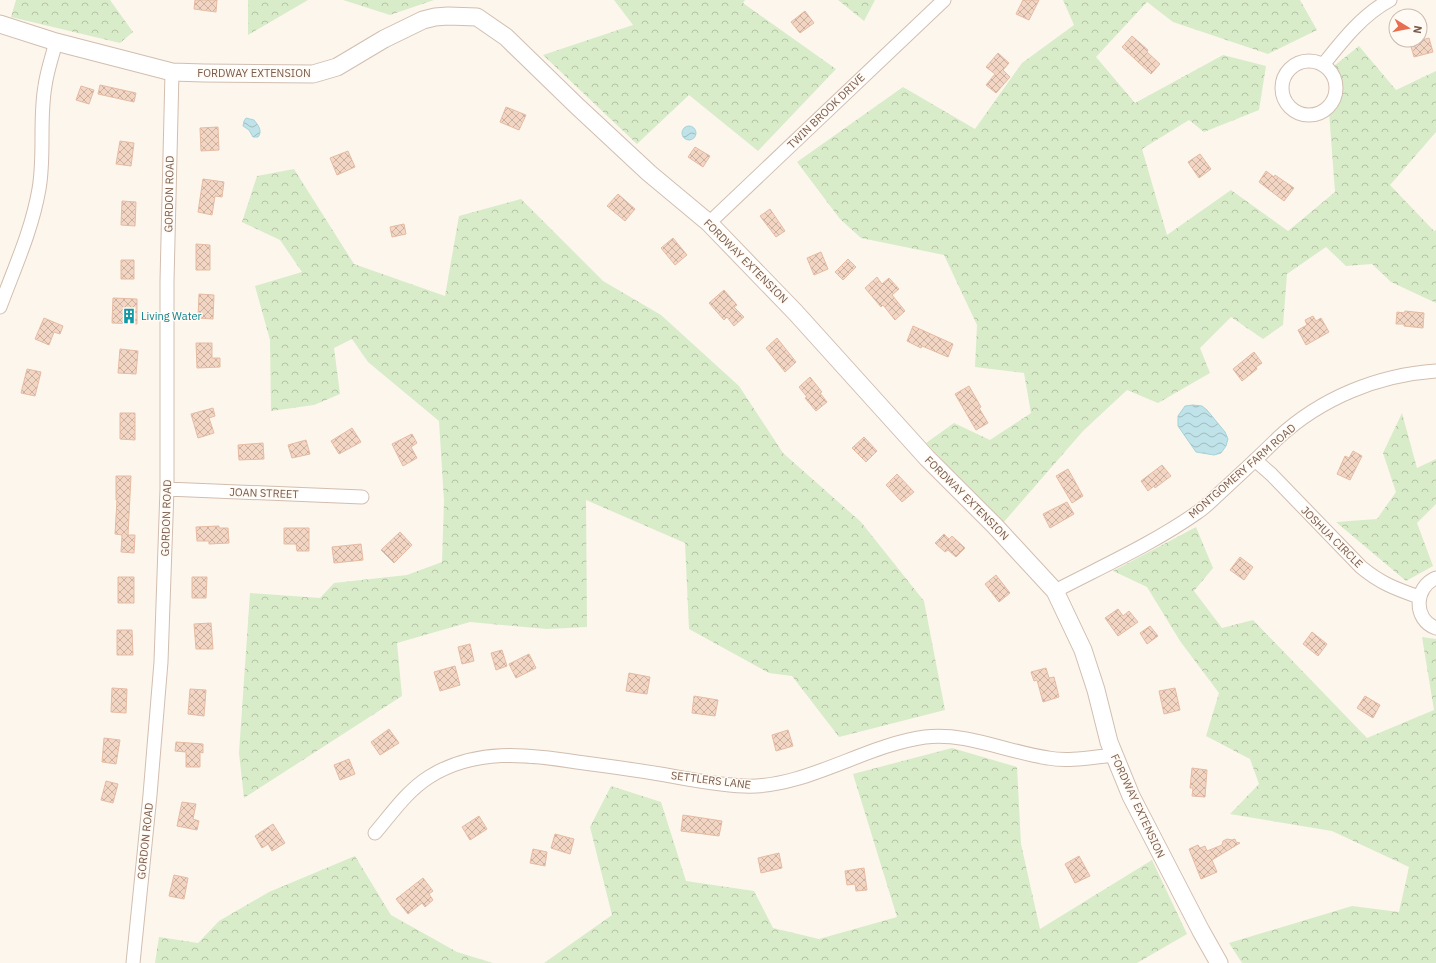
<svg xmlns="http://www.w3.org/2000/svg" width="1436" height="963" viewBox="0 0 1436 963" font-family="'IBM Plex Sans',sans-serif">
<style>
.forest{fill:url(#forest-crowns)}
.water{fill:url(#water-waves);stroke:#a5d3da}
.building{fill:url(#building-cross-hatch);stroke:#e6bba3}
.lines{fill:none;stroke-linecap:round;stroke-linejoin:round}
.minor-casing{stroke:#d1beb0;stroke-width:15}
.tertiary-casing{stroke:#d1beb0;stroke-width:19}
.minor{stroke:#fff;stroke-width:13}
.tertiary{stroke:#fff;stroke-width:17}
.labels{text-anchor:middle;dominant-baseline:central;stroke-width:3;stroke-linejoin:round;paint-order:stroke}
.street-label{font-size:11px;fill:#7a5c4d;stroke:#fffaf3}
.culture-label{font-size:11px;fill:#0d838f;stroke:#fffaf3;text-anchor:start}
</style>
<defs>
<pattern id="forest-crowns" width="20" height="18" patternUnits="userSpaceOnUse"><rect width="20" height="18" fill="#d8ecc9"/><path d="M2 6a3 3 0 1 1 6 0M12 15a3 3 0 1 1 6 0" fill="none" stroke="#b4c2a5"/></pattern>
<pattern id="water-waves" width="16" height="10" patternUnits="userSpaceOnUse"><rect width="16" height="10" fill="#bfe3e8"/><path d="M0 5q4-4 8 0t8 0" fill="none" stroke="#a0bbbe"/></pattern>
<pattern id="building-cross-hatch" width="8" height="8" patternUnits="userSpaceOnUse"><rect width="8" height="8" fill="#f3d5c3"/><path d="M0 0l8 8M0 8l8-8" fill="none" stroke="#cab0a1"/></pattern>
</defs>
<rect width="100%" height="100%" fill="#fdf6ec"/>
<!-- forest -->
<path class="forest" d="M16 0H110L133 32 120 43 11 17Z
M248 0H308L248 35Z
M343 0H434L390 15Z
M614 0H745L743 3 836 69 758 151 689 95 637 144 543 55 633 25Z
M838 0H875L864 21Z
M1063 0H1300L1317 30 1268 54 1173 22 1147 2 1096 57 1135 103 1223 55 1266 66 1259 110 1204 132 1189 120 1142 149 1167 235 1231 190 1288 231 1335 192 1329 112 1340 93 1334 66 1359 46 1396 90 1436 71V132L1390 185 1434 231 1436 230V303L1391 282 1372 264 1346 266 1326 247 1287 274 1283 325 1263 339 1231 317 1200 348 1210 373 1158 403 1127 390 1083 431 1003 523 926 443 954 423 990 440 1031 413 1024 373 975 367 977 325 944 255 861 238 840 219 797 162 903 87 975 129 1022 63 1074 25Z
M294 169 354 264 445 296 459 216 521 199 603 281 661 315 739 386 783 453 861 522 924 601 945 710 839 737 792 676 769 673 689 629 685 543 586 500 587 627 547 629 470 622 397 643 402 696 244 798 239 753 250 593 320 598 334 583 407 575 442 562 444 501 439 421 368 362 352 339 334 348 340 394 314 405 271 411 270 340 255 286 302 272 280 240 242 222 257 176Z
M1402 413 1417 468 1436 459V504L1417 523 1433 566 1406 581 1336 522 1377 519 1396 492 1383 453Z
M1196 527 1213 568 1194 591 1222 628 1253 620 1367 738 1434 710 1422 637 1436 639V963H1242L1229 943 1352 906 1399 912 1409 867 1332 831 1230 814 1259 784 1250 759 1206 736 1219 693 1180 641 1147 587 1113 571Z
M952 748 1017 767 1021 844 1040 929 1152 860 1187 934 1137 963H544L612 915 590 827 611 786 661 802 686 881 754 891 773 928 819 939 897 917 853 774Z
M355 856 391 915 457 952 493 963H155L159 937 198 943 219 921 269 892Z"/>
<!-- water -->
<path class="water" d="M246 118 254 120C258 125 263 131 258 137H253L249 130 243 126 244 121Z
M682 133a7 7 0 1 1 14 0a7 7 0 1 1-14 0Z
M1193 405 1202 406 1207 410 1225 432 1228 439 1226 446 1221 453 1214 455 1196 452 1178 426V416L1185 406Z"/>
<!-- building -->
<path class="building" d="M195 0H217L216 12 194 9Z
M1023 0H1039L1029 20 1016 14Z
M805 11 814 23 800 33 791 22Z
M1132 36 1148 50 1147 52 1160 64 1151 74 1122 47Z
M1429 38 1433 52 1414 57 1410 43Z
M998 53 1009 63 1003 70 1010 77 996 93 986 85 995 74 986 67Z
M100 85 136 93 134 102 98 94Z
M81 86 94 90 89 104 76 100Z
M506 107 526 115 519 130 500 122Z
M218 127 219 150 201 151 200 128Z
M120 141 134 143 131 166 116 164Z
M695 147 710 156 703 167 688 157Z
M348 151 355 167 337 175 330 158Z
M1200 154 1211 169 1199 178 1188 162Z
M1266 171 1274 177 1275 175 1294 188 1284 201 1259 182Z
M203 179 224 182 222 197 215 196 212 215 198 212Z
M618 194 635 209 625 221 607 206Z
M122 201 136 202 135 226 121 225Z
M770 209 785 231 776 237 760 216Z
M404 224 406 234 392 237 390 227Z
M673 238 687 255 675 265 661 248Z
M196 244 210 245V270H196Z
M821 252 828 269 814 275 807 258Z
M848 259 856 267 843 280 835 272Z
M121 260H134V279H121Z
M877 277 882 284 889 278 899 289 892 295 905 311 895 320 883 305 881 307 865 288Z
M724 290 737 305 734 307 744 317 734 326 727 317 724 320 709 303Z
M199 294 214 295 213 319 198 318Z
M113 298 137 299V324L112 323Z
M1405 311 1424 313 1423 328 1404 326V324H1396L1397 312 1404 313Z
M1313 316 1316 321 1321 318 1329 332 1306 345 1298 330 1307 325 1305 320Z
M44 318 63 326 60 334 54 332 49 345 35 339Z
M913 326 953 344 948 357 922 346 921 348 907 341Z
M777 338 796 362 785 372 766 348Z
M196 343H212V358H220V367L197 368Z
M120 349 138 351 136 374 118 373Z
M1254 352 1262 363 1256 367 1257 369 1242 381 1233 369Z
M27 369 41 372 35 396 21 393Z
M810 377 822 392 820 393 827 402 816 411 805 398 807 397 799 387Z
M969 386 981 407 979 408 988 423 976 430 955 394Z
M213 408 215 416 209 418 214 433 198 438 191 414Z
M120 413H135V440L120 439Z
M352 428 361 442 339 454 331 441Z
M412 434 417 443 411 447 417 458 403 466 392 444Z
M864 437 877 451 866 462 852 448Z
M306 440 310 454 292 458 288 445Z
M263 443 264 459 239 460 238 445Z
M1353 451 1362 456 1350 480 1337 474 1345 456 1349 458Z
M1162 465 1171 476 1155 488 1154 486 1148 491 1141 481Z
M1068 469 1083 496 1072 503 1056 476Z
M897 474 914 492 902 502 886 485Z
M116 476H131L128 535H135L134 553 121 552 122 535 115 534 117 500H116Z
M1067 502 1074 514 1050 528 1043 514Z
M219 526V528H228L229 543 209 544V541H197L196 527Z
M284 528H309V551H297L296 544H284Z
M400 532 412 545 394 563 381 550Z
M944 534 949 539 952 536 965 548 956 557 948 550 945 552 935 543Z
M361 544 363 560 334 563 332 547Z
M1240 557 1253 567 1244 580 1230 570Z
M996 575 1010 593 999 602 985 584Z
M118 577H134V603H118Z
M192 577H207L206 598H192Z
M1118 609 1123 616 1129 611 1138 622 1118 636 1105 618Z
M211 623 213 649H196L194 624Z
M1150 626 1158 636 1147 644 1140 633Z
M117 630H132L133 655H117Z
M1312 632 1327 644 1318 656 1303 644Z
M470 644 474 661 462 664 458 647Z
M502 650 507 666 496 670 491 653Z
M529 654 536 668 516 678 509 664Z
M455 666 460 685 440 691 434 672Z
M1046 668 1049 678 1054 677 1059 697 1043 702 1037 680 1034 681 1031 672Z
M629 673 650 677 647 694 626 691Z
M112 688 127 689 126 713 111 712Z
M1175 688 1180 710 1164 714 1159 691Z
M190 689 206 690 204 716 188 714Z
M694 696 718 700 715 716 692 713Z
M1365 696 1380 705 1373 718 1357 708Z
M389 729 399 743 380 755 371 742Z
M788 730 793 746 776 751 772 735Z
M104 738 120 740 116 764 102 762Z
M176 742 203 744V753L200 752V767H186V752L175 751Z
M349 759 355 774 340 780 334 765Z
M1192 768 1207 770 1205 797 1192 796 1193 788H1190Z
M106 781 118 784 113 803 101 800Z
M182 802 196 804 193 819 199 821 197 830 177 826Z
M683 815 722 821 719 836 681 831Z
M479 816 487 829 470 840 462 827Z
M273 824 285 843 272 851 268 844 262 848 255 836Z
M555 834 574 839 570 854 551 848Z
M1227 839 1232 840 1235 839 1236 842 1240 843 1212 860 1217 872 1201 879 1189 849 1198 845 1200 848 1205 846 1207 851 1222 845 1223 841Z
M533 849 547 852 545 866 530 863Z
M779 853 782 868 761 873 758 858Z
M1079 856 1090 876 1075 883 1065 864Z
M864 868 867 890 856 891 855 884 847 885 845 871Z
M174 875 188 878 184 899 169 896Z
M423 878 433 891 429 894 433 900 425 907 422 903 408 914 396 899Z"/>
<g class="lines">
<!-- minor casing -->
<g class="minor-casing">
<path id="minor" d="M1282 88a27 27 0 1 1 54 0a27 27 0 1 1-54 0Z
M1323 65C1342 41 1362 15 1390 0
M709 223 944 0
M0 307C14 269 32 230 39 189 45 155 39 120 45 86 47 71 52 57 56 42
M1255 460 1271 474 1361 567C1380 583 1396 589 1419 597
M167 489 362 497
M1436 578C1414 587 1413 620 1436 628
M1055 591C1103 566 1154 543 1198 512 1207 506 1215 497 1223 490 1241 473 1260 456 1278 438 1321 398 1378 375 1436 371
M375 833C392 813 407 791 429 777 475 748 527 754 577 762 607 766 637 770 666 775 692 780 718 785 744 786 804 789 865 745 925 737 966 732 1007 752 1048 758 1069 762 1093 757 1114 755
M133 963 150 795 161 662 167 489V281L172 72"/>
</g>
<!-- tertiary casing -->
<g class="tertiary-casing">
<path id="tertiary" d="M0 24 56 42 172 72 204 73 313 74 337 67 384 39 423 20 435 17 448 16 477 17 506 37 577 106 649 173 709 223 796 313 927 458 995 526 1055 591 1083 650 1096 690 1109 742 1131 796 1201 931 1219 963"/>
</g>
<!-- minor -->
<use href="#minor" class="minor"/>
<!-- tertiary -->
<use href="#tertiary" class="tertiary"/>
</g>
<!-- icons -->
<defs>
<g id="building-bare" transform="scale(1.2)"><path d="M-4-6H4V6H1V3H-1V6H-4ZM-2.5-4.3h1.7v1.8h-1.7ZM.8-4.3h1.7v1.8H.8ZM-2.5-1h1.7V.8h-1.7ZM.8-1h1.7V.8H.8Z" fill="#0f9aa8" stroke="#fffaf3" stroke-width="2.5" paint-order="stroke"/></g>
</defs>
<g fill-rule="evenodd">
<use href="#building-bare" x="129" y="316"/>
</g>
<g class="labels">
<!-- street labels -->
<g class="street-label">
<text x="254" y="73">FORDWAY EXTENSION</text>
<text transform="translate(826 111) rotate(-44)">TWIN BROOK DRIVE</text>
<text transform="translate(169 194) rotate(-89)">GORDON ROAD</text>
<text transform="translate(746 261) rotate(45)">FORDWAY EXTENSION</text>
<text transform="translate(1242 471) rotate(-41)">MONTGOMERY FARM ROAD</text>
<text transform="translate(264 493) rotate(2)">JOAN STREET</text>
<text transform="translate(967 498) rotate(45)">FORDWAY EXTENSION</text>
<text transform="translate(166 518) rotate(-88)">GORDON ROAD</text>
<text transform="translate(1332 537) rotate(45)">JOSHUA CIRCLE</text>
<text transform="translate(711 780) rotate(7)">SETTLERS LANE</text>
<text transform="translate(1138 806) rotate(65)">FORDWAY EXTENSION</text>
<text transform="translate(145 841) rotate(-84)">GORDON ROAD</text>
</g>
<!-- culture labels -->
<g class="culture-label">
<text x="141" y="316">Living Water</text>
</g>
</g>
<!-- north arrow -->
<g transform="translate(1408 28) rotate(100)"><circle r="19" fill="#fffaf3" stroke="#cabbb1"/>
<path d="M0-3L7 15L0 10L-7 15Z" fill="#e76f51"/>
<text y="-6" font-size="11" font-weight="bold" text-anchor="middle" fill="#7a5c4d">N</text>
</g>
</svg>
